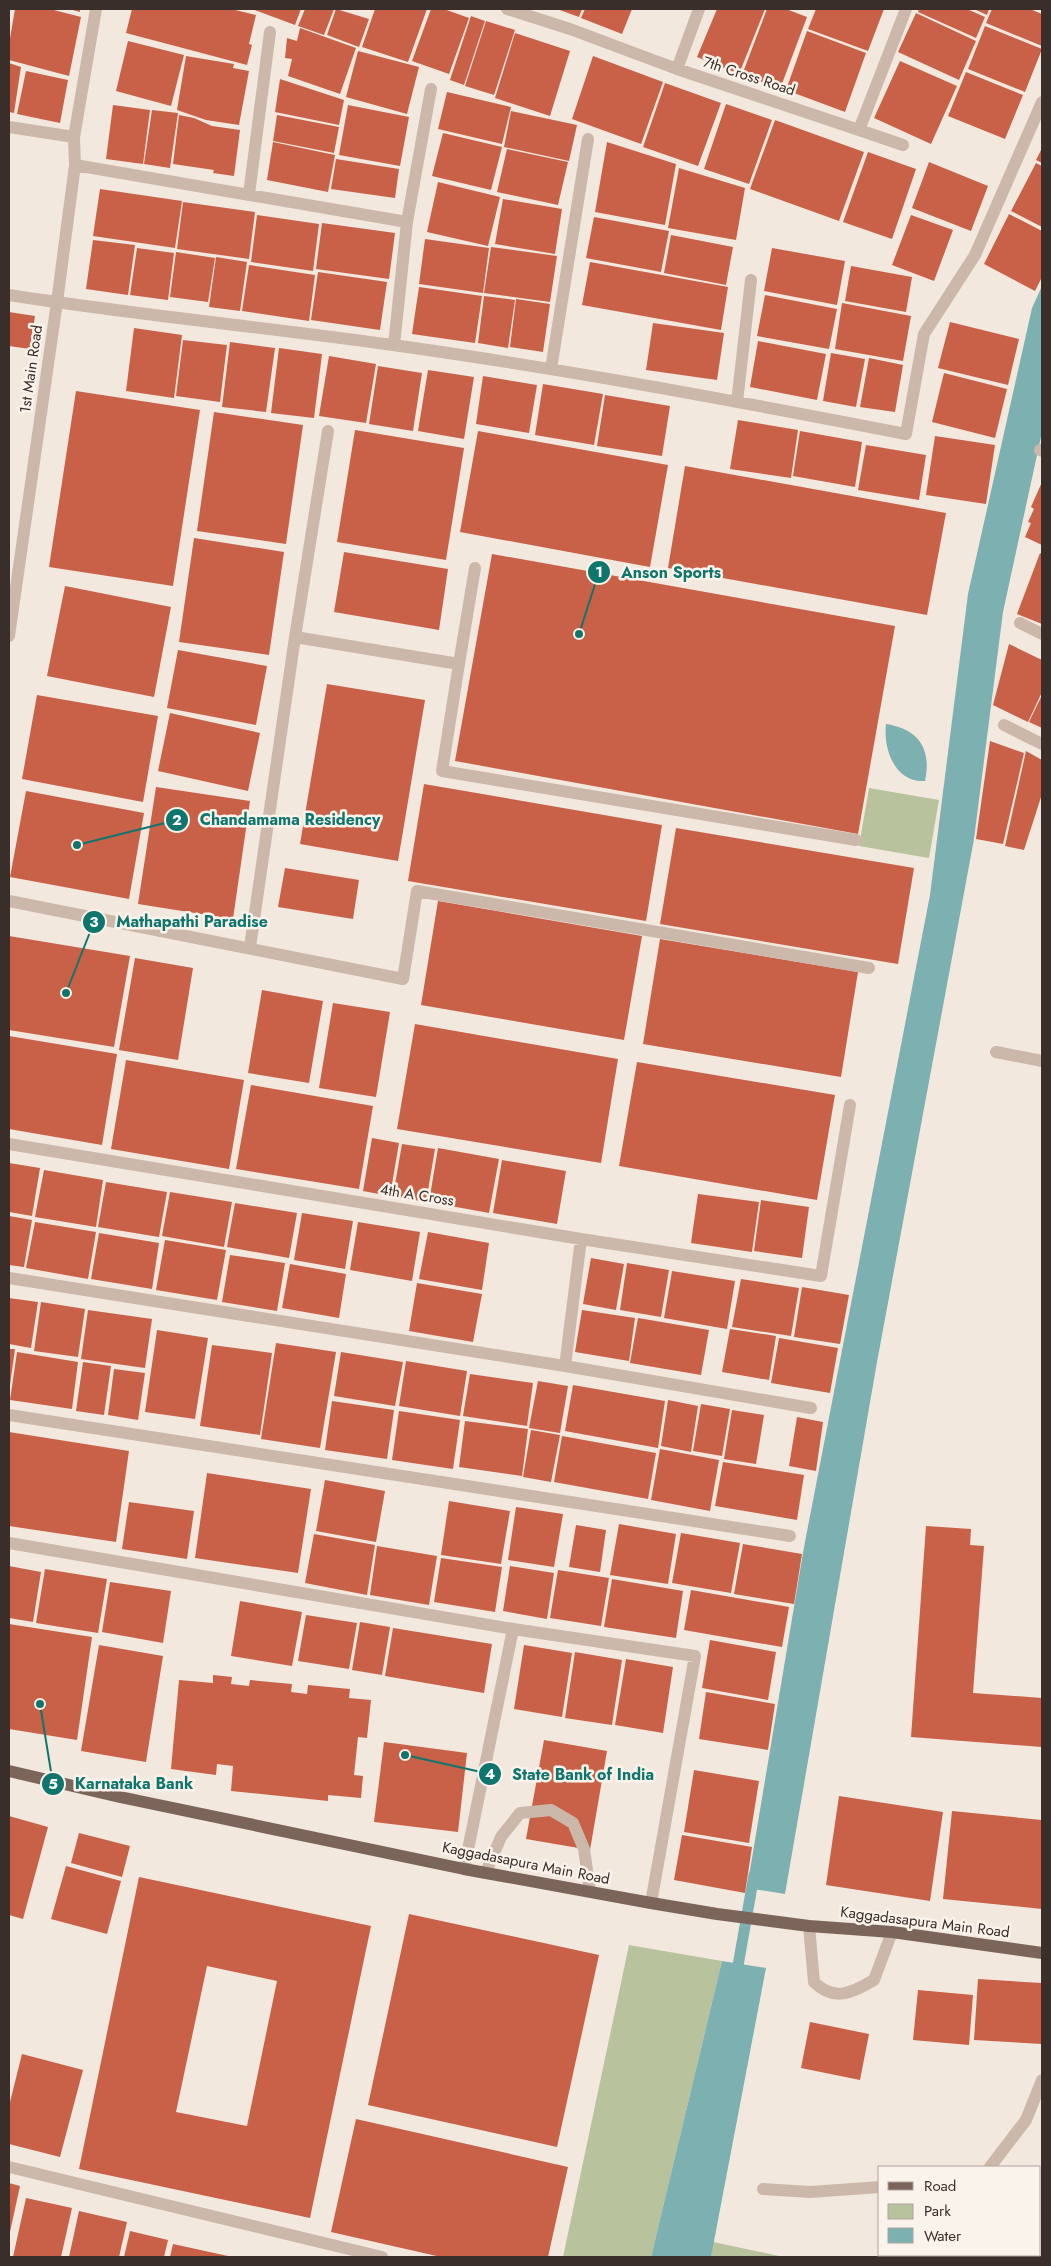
<svg xmlns="http://www.w3.org/2000/svg" width="1051" height="2266" viewBox="0 0 1051 2266" font-family="Jost,sans-serif">
<style>
.green{fill:#b8c39e}
.water{fill:#7db1b1}
.lines{fill:none;stroke-linecap:round;stroke-linejoin:round}
.stream{stroke:#7db1b1;stroke-width:11}
.building{fill:#c86148;fill-rule:evenodd}
.minor{stroke:#ccb8aa;stroke-width:12}
.major{stroke:#7b645a;stroke-width:12}
.labels{text-anchor:middle;dominant-baseline:central;stroke-width:5;stroke-linejoin:round;paint-order:stroke}
.street-label{font-size:15px;fill:#392e29;stroke:#faf3eb}
.leader{fill:none;stroke:#0f766e;stroke-width:2}
.callout-dot{fill:#0f766e;stroke:#faf3eb;stroke-width:2}
.mark-label{font-size:15px;text-anchor:middle;font-weight:bold;fill:#fff}
.callout-label{font-size:16px;text-anchor:middle;font-weight:bold;fill:#0f766e;stroke:#faf3eb;stroke-width:5;stroke-linejoin:round;paint-order:stroke}
</style>
<rect width="100%" height="100%" fill="#f3e8de"/>
<!-- green -->
<path class="green" d="M869 788 939 800 929 858 859 846Z
M629 1945 722 1961 651 2257H563Z
M713 2242 784 2257H711Z"/>
<!-- water -->
<path class="water" d="M1042 286V432L1003 612 974 839 877 1362 785 1894 747 1888 804 1547 930 895 968 594 1032 308Z
M886 724C918 729 932 748 925 781 895 783 883 749 886 724Z
M722 1961 766 1968 711 2257H651Z"/>
<g class="lines">
<!-- stream -->
<path class="stream" d="M736 1977 754 1875"/>
</g>
<!-- building -->
<path class="building" d="M15 9H50L81 17 69 76 9 60V44Z
M69 9H80V12Z
M132 9H231L256 15 249 44 252 45 247 65 126 33Z
M252 9H301L295 25Z
M305 9H334L324 35 298 26Z
M336 9 369 19 359 47 327 35Z
M375 9H427L408 62 362 47Z
M431 9H444L469 18 449 74 412 61Z
M557 9H582L579 17Z
M585 9H632L622 34 581 18Z
M717 9H765L739 74 697 57Z
M767 9H786L807 17 780 89 742 75Z
M816 9H884L868 51 808 29Z
M919 9H967L985 17 976 38 918 12Z
M974 9H989L987 15Z
M992 9H1030L1042 14V46L986 23Z
M916 13 976 41 959 80 898 52Z
M471 16 485 21 464 85 450 80Z
M486 21 515 30 494 95 465 86Z
M985 26 1042 49 1025 92 968 69Z
M300 28 356 48 340 94 288 76 292 59 285 58 287 38 297 41Z
M807 31 866 53 845 112 786 90Z
M515 33 570 51 550 116 495 98Z
M128 41 184 55 171 106 116 91Z
M358 51 419 67 407 114 346 97Z
M186 56 234 64 233 68 249 71 239 125 206 120 177 110Z
M593 56 663 82 641 144 572 119Z
M900 61 957 86 931 144 874 118Z
M9 63 21 67 14 113 9 112Z
M26 71 68 80 60 123 17 114Z
M966 72 1023 95 1005 139 948 116Z
M280 79 344 100 339 125 275 112Z
M665 83 721 103 698 166 643 147Z
M447 92 511 107 502 144 438 129Z
M726 104 772 120 749 184 704 169Z
M113 105 150 110 143 164 106 159Z
M348 105 409 117 400 166 339 155Z
M152 110 178 113 170 168 144 164Z
M511 111 577 125 569 161 504 147Z
M179 115 194 118 212 126 240 130 234 176 213 173 214 170 173 164Z
M277 115 339 127 334 153 273 141Z
M775 120 864 152 839 221 750 189Z
M443 133 502 147 491 190 432 176Z
M273 142 335 155 328 192 267 180Z
M607 142 676 164 665 225 595 212Z
M1042 148V163L1036 160Z
M507 149 568 162 558 205 497 192Z
M868 152 916 169 892 239 843 222Z
M336 159 399 169 395 198 331 189Z
M929 162 988 186 971 231 912 208Z
M1036 163 1042 166V227L1011 211Z
M679 168 745 188 736 240 668 228Z
M438 182 500 197 488 246 427 232Z
M100 189 182 201 175 248 93 236Z
M503 199 562 209 555 254 495 244Z
M183 202 255 212 249 259 177 249Z
M1009 214 1042 231V277L1035 291 984 264Z
M257 215 319 224 313 271 251 262Z
M911 215 953 230 934 281 892 265Z
M594 217 669 231 661 272 586 258Z
M322 223 395 233 389 279 316 269Z
M671 235 733 247 726 285 664 273Z
M425 239 489 248 483 293 419 284Z
M93 240 135 245 128 295 86 289Z
M491 247 557 256 550 302 484 293Z
M137 248 174 253 168 300 130 295Z
M772 248 845 261 837 305 764 291Z
M176 252 215 258 208 302 170 297Z
M216 257 247 262 240 311 209 307Z
M590 262 728 287 721 330 582 305Z
M249 265 315 275 309 321 242 311Z
M851 266 912 277 906 312 845 301Z
M318 272 387 282 380 330 311 320Z
M419 287 482 296 475 343 412 334Z
M765 295 837 309 829 349 757 336Z
M484 296 515 300 508 348 478 343Z
M516 299 550 304 543 352 510 347Z
M842 303 911 316 903 361 835 349Z
M9 312 35 316 30 349 9 346Z
M950 322 1019 339 1008 385 938 368Z
M653 323 724 333 717 380 646 370Z
M134 328 182 335 174 398 126 391Z
M183 340 227 345 220 402 176 396Z
M758 341 826 354 817 400 750 387Z
M230 342 275 348 266 412 222 407Z
M279 348 322 354 314 418 271 413Z
M831 353 865 359 856 407 823 401Z
M329 356 376 364 366 423 319 416Z
M869 358 903 365 895 412 860 407Z
M378 366 422 373 413 431 369 424Z
M428 370 474 377 464 439 418 431Z
M944 373 1007 389 995 438 932 422Z
M483 376 537 385 529 433 476 424Z
M543 384 603 394 594 445 535 435Z
M76 391 200 410 173 586 49 567Z
M605 395 670 406 662 456 597 446Z
M214 412 303 425 286 544 197 531Z
M738 420 798 430 791 478 730 469Z
M355 430 464 448 446 560 337 542Z
M478 431 668 465 650 567 460 532Z
M800 431 862 442 855 487 793 476Z
M935 436 995 445 986 504 926 495Z
M866 445 926 455 919 500 858 490Z
M685 466 946 513 927 615 668 568Z
M1042 482V545L1025 537 1031 523 1028 522 1034 509 1031 507Z
M194 538 284 552 269 655 179 642Z
M344 552 448 569 439 630 334 612Z
M1040 553 1042 554V624L1017 614Z
M492 554 895 626 858 834 455 761Z
M65 586 171 607 154 697 47 676Z
M1009 644 1042 660V692L1028 722 993 705Z
M178 650 267 666 256 725 167 708Z
M327 684 425 700 398 861 300 844Z
M37 695 158 716 143 802 22 779Z
M1042 695V728L1029 722Z
M170 713 260 733 248 791 158 771Z
M990 741 1024 753 1003 844 976 839Z
M1026 751 1042 760V794L1024 850 1005 846Z
M424 784 662 825 646 921 408 881Z
M156 787 250 801 233 919 138 904Z
M26 791 144 813 129 899 10 877Z
M676 828 914 868 898 964 660 924Z
M285 868 359 880 353 919 278 907Z
M438 901 642 936 624 1040 421 1005Z
M9 936 130 956 114 1047 9 1030Z
M660 939 858 972 841 1077 643 1044Z
M135 958 193 968 178 1060 119 1050Z
M262 990 323 1001 309 1083 248 1073Z
M333 1003 390 1012 376 1097 319 1088Z
M415 1024 618 1059 601 1163 397 1129Z
M9 1036 117 1054 102 1145 9 1129Z
M126 1060 244 1080 229 1169 111 1149Z
M637 1062 835 1095 817 1200 619 1166Z
M251 1085 373 1106 359 1189 236 1169Z
M372 1138 399 1143 390 1196 363 1191Z
M402 1144 435 1149 426 1202 393 1196Z
M438 1148 499 1159 489 1213 429 1202Z
M502 1160 566 1171 557 1224 493 1213Z
M9 1163 40 1168 32 1216 9 1212Z
M44 1170 103 1180 96 1227 35 1217Z
M106 1182 167 1192 159 1237 98 1227Z
M170 1192 232 1202 224 1247 162 1236Z
M698 1194 759 1202 752 1252 691 1243Z
M761 1200 809 1207 802 1258 754 1251Z
M235 1203 297 1213 289 1258 227 1247Z
M302 1213 353 1221 345 1269 294 1260Z
M9 1216 32 1220 24 1267 9 1265Z
M35 1222 96 1232 88 1279 26 1268Z
M358 1222 420 1232 412 1281 350 1270Z
M428 1232 489 1243 482 1290 419 1279Z
M99 1233 159 1243 152 1289 91 1279Z
M165 1240 226 1250 217 1300 156 1290Z
M230 1255 285 1263 277 1311 222 1302Z
M591 1258 624 1264 616 1310 583 1304Z
M627 1263 669 1270 661 1317 620 1310Z
M290 1264 346 1274 339 1318 282 1308Z
M672 1271 735 1281 727 1329 664 1318Z
M741 1279 799 1288 791 1336 732 1327Z
M417 1283 482 1294 473 1342 409 1331Z
M802 1287 849 1295 840 1344 794 1337Z
M9 1298 38 1302 31 1348 9 1344Z
M41 1302 85 1309 78 1357 34 1351Z
M88 1310 152 1319 145 1368 81 1359Z
M582 1310 635 1318 629 1361 575 1352Z
M638 1318 709 1330 701 1375 630 1363Z
M730 1329 776 1336 769 1380 722 1372Z
M157 1330 208 1338 195 1419 145 1412Z
M779 1338 838 1348 830 1393 771 1383Z
M276 1343 336 1352 320 1448 261 1439Z
M212 1345 272 1353 260 1435 200 1426Z
M9 1349H15L10 1385H9Z
M17 1352 78 1362 72 1409 10 1400Z
M341 1352 403 1362 395 1406 334 1396Z
M406 1361 467 1371 460 1416 399 1406Z
M83 1362 111 1366 104 1415 76 1411Z
M114 1369 145 1373 138 1420 108 1415Z
M470 1374 533 1383 527 1426 463 1416Z
M538 1381 568 1386 560 1433 529 1428Z
M573 1385 665 1401 658 1448 565 1431Z
M668 1400 698 1406 691 1452 661 1446Z
M332 1401 394 1410 387 1459 325 1450Z
M701 1404 730 1409 722 1456 693 1451Z
M732 1410 764 1415 756 1464 724 1459Z
M399 1411 460 1420 453 1469 392 1460Z
M797 1417 823 1422 816 1471 789 1466Z
M465 1421 528 1429 522 1476 459 1467Z
M531 1430 560 1435 551 1482 523 1477Z
M9 1432 129 1451 116 1542 9 1526Z
M562 1436 656 1453 648 1499 554 1482Z
M660 1449 719 1460 710 1511 651 1500Z
M723 1462 804 1475 797 1520 715 1506Z
M207 1473 311 1489 298 1573 195 1558Z
M325 1480 385 1491 376 1542 316 1531Z
M449 1501 510 1511 501 1564 441 1555Z
M129 1502 194 1511 187 1559 122 1549Z
M516 1507 563 1514 554 1567 508 1560Z
M619 1524 676 1534 668 1584 610 1575Z
M576 1525 606 1530 600 1572 569 1567Z
M926 1526 971 1529 970 1545 984 1546 973 1693 1042 1698V1747L911 1737Z
M681 1533 740 1543 731 1593 672 1583Z
M314 1534 375 1545 367 1595 305 1583Z
M743 1544 802 1554 794 1604 734 1594Z
M377 1546 437 1556 429 1605 370 1595Z
M441 1558 502 1567 495 1612 434 1602Z
M9 1566 41 1572 33 1622 9 1618Z
M510 1566 554 1573 547 1619 503 1611Z
M45 1569 107 1579 98 1633 36 1623Z
M558 1570 609 1578 601 1626 550 1618Z
M612 1579 683 1591 676 1638 604 1627Z
M110 1582 171 1591 163 1643 102 1632Z
M691 1590 789 1607 782 1647 684 1630Z
M240 1601 302 1612 292 1666 231 1656Z
M306 1615 357 1623 349 1669 298 1661Z
M360 1622 390 1627 382 1675 352 1670Z
M9 1624 92 1637 77 1740 9 1729Z
M393 1628 492 1644 484 1693 385 1676Z
M710 1640 776 1652 768 1700 702 1688Z
M99 1645 163 1656 146 1762 81 1751Z
M524 1645 572 1653 562 1717 514 1709Z
M575 1652 622 1660 612 1725 565 1718Z
M626 1659 673 1667 663 1733 615 1725Z
M213 1675 232 1677 231 1684 249 1686 250 1680 292 1684 291 1692 307 1694 308 1685 350 1689 349 1698 371 1700 367 1738 358 1737 354 1775 363 1776 361 1798 328 1795V1801L231 1791 233 1766 217 1764 216 1775 171 1769 179 1680 213 1683Z
M706 1692 775 1704 768 1750 699 1739Z
M544 1740 607 1751 590 1850 526 1839Z
M384 1742 467 1753 458 1832 374 1822Z
M694 1770 759 1781 749 1843 684 1832Z
M839 1796 943 1812 930 1901 826 1885Z
M952 1811 1042 1820V1909L943 1899Z
M9 1816 48 1827 23 1919 9 1915Z
M79 1833 130 1846 122 1877 71 1863Z
M682 1835 752 1847 745 1893 674 1880Z
M66 1866 121 1881 107 1934 51 1919Z
M139 1877 371 1926 310 2218 79 2169ZM207 1966 277 1981 247 2126 176 2112Z
M409 1914 599 1955 557 2147 368 2105Z
M978 1979 1042 1983V2044L974 2040Z
M918 1990 973 1995 969 2045 913 2040Z
M810 2022 869 2034 860 2080 801 2068Z
M22 2054 83 2070 60 2157 9 2144V2106Z
M356 2119 568 2167 548 2257H441L331 2232Z
M9 2183 20 2186 10 2232H9Z
M26 2198 72 2208 61 2257H13Z
M79 2211 127 2222 119 2257H69Z
M130 2231 168 2240 164 2257H124Z
M173 2244 228 2256V2257H170Z"/>
<g class="lines">
<!-- minor -->
<path class="minor" d="M507 9 570 29 677 69 859 130 906 9
M677 69 699 9
M9 127 74 137
M859 130 903 145
M75 165 407 222
M249 194 270 32
M9 295C136 315 265 327 393 345 565 369 735 401 906 434L924 334 975 255 1042 102
M394 345 407 222 431 89
M551 369 588 139
M737 402 751 280
M1040 450 1042 451
M1020 623 1042 634
M9 636 57 302 75 165 74 137 96 9
M295 637 459 664 442 771 856 840
M459 664 475 568
M1004 725 1042 744
M9 901 403 979 417 891 869 968
M250 947 295 637 328 431
M996 1052 1042 1061
M9 1144 581 1239 821 1276 850 1105
M9 1278 565 1366 811 1408
M565 1366 581 1239
M9 1415 790 1536
M9 1543 513 1629 464 1869
M513 1629 695 1656 651 1903
M486 1872 501 1837 520 1813 551 1810 573 1823 584 1849 590 1891
M809 1926 814 1982C834 2002 852 1993 874 1980L892 1932
M9 2167 382 2257
M990 2167 1026 2120 1042 2080
M763 2189 810 2192 880 2187"/>
<!-- major -->
<path class="major" d="M9 1771 120 1797 464 1869 651 1903 717 1914 809 1926 892 1932 1042 1953"/>
</g>
<g class="labels">
<!-- street labels -->
<g class="street-label">
<text transform="translate(749 76) rotate(18)">7th Cross Road</text>
<text transform="translate(31 369) rotate(-82)">1st Main Road</text>
<text transform="translate(417 1195) rotate(9)">4th A Cross</text>
<text transform="translate(526 1863) rotate(11)">Kaggadasapura Main Road</text>
<text transform="translate(925 1922) rotate(7)">Kaggadasapura Main Road</text>
</g>
</g>
<!-- callouts -->
<path class="leader" d="M579 634L599 572M77 845L177 820M66 993L94 922M405 1755L490 1774M40 1704L53 1784"/>
<g class="callout-dot">
<circle cx="579" cy="634" r="5"/>
<circle cx="77" cy="845" r="5"/>
<circle cx="66" cy="993" r="5"/>
<circle cx="405" cy="1755" r="5"/>
<circle cx="40" cy="1704" r="5"/>
<circle cx="599" cy="572" r="12"/>
<circle cx="177" cy="820" r="12"/>
<circle cx="94" cy="922" r="12"/>
<circle cx="490" cy="1774" r="12"/>
<circle cx="53" cy="1784" r="12"/>
</g>
<g class="mark-label">
<text x="599" y="577">1</text>
<text x="177" y="825">2</text>
<text x="94" y="927">3</text>
<text x="490" y="1779">4</text>
<text x="53" y="1789">5</text>
</g>
<g class="callout-label">
<text x="671" y="578">Anson Sports</text>
<text x="290" y="825">Chandamama Residency</text>
<text x="192" y="927">Mathapathi Paradise</text>
<text x="583" y="1780">State Bank of India</text>
<text x="134" y="1789">Karnataka Bank</text>
</g>
<!-- border -->
<rect width="1051" height="2266" fill="none" stroke="#392e29" stroke-width="20"/>
<!-- legend -->
<rect x="878" y="2166" width="162" height="90" fill="#faf3eb" stroke="#ada49d"/>
<rect x="888" y="2182" width="25" height="8" fill="#7b645a" stroke="#ada49d"/>
<text x="924" y="2191" font-size="15" fill="#392e29">Road</text>
<rect x="888" y="2204" width="25" height="15" fill="#b8c39e" stroke="#ada49d"/>
<text x="924" y="2216" font-size="15" fill="#392e29">Park</text>
<rect x="888" y="2228" width="25" height="15" fill="#7db1b1" stroke="#ada49d"/>
<text x="924" y="2241" font-size="15" fill="#392e29">Water</text>
</svg>
